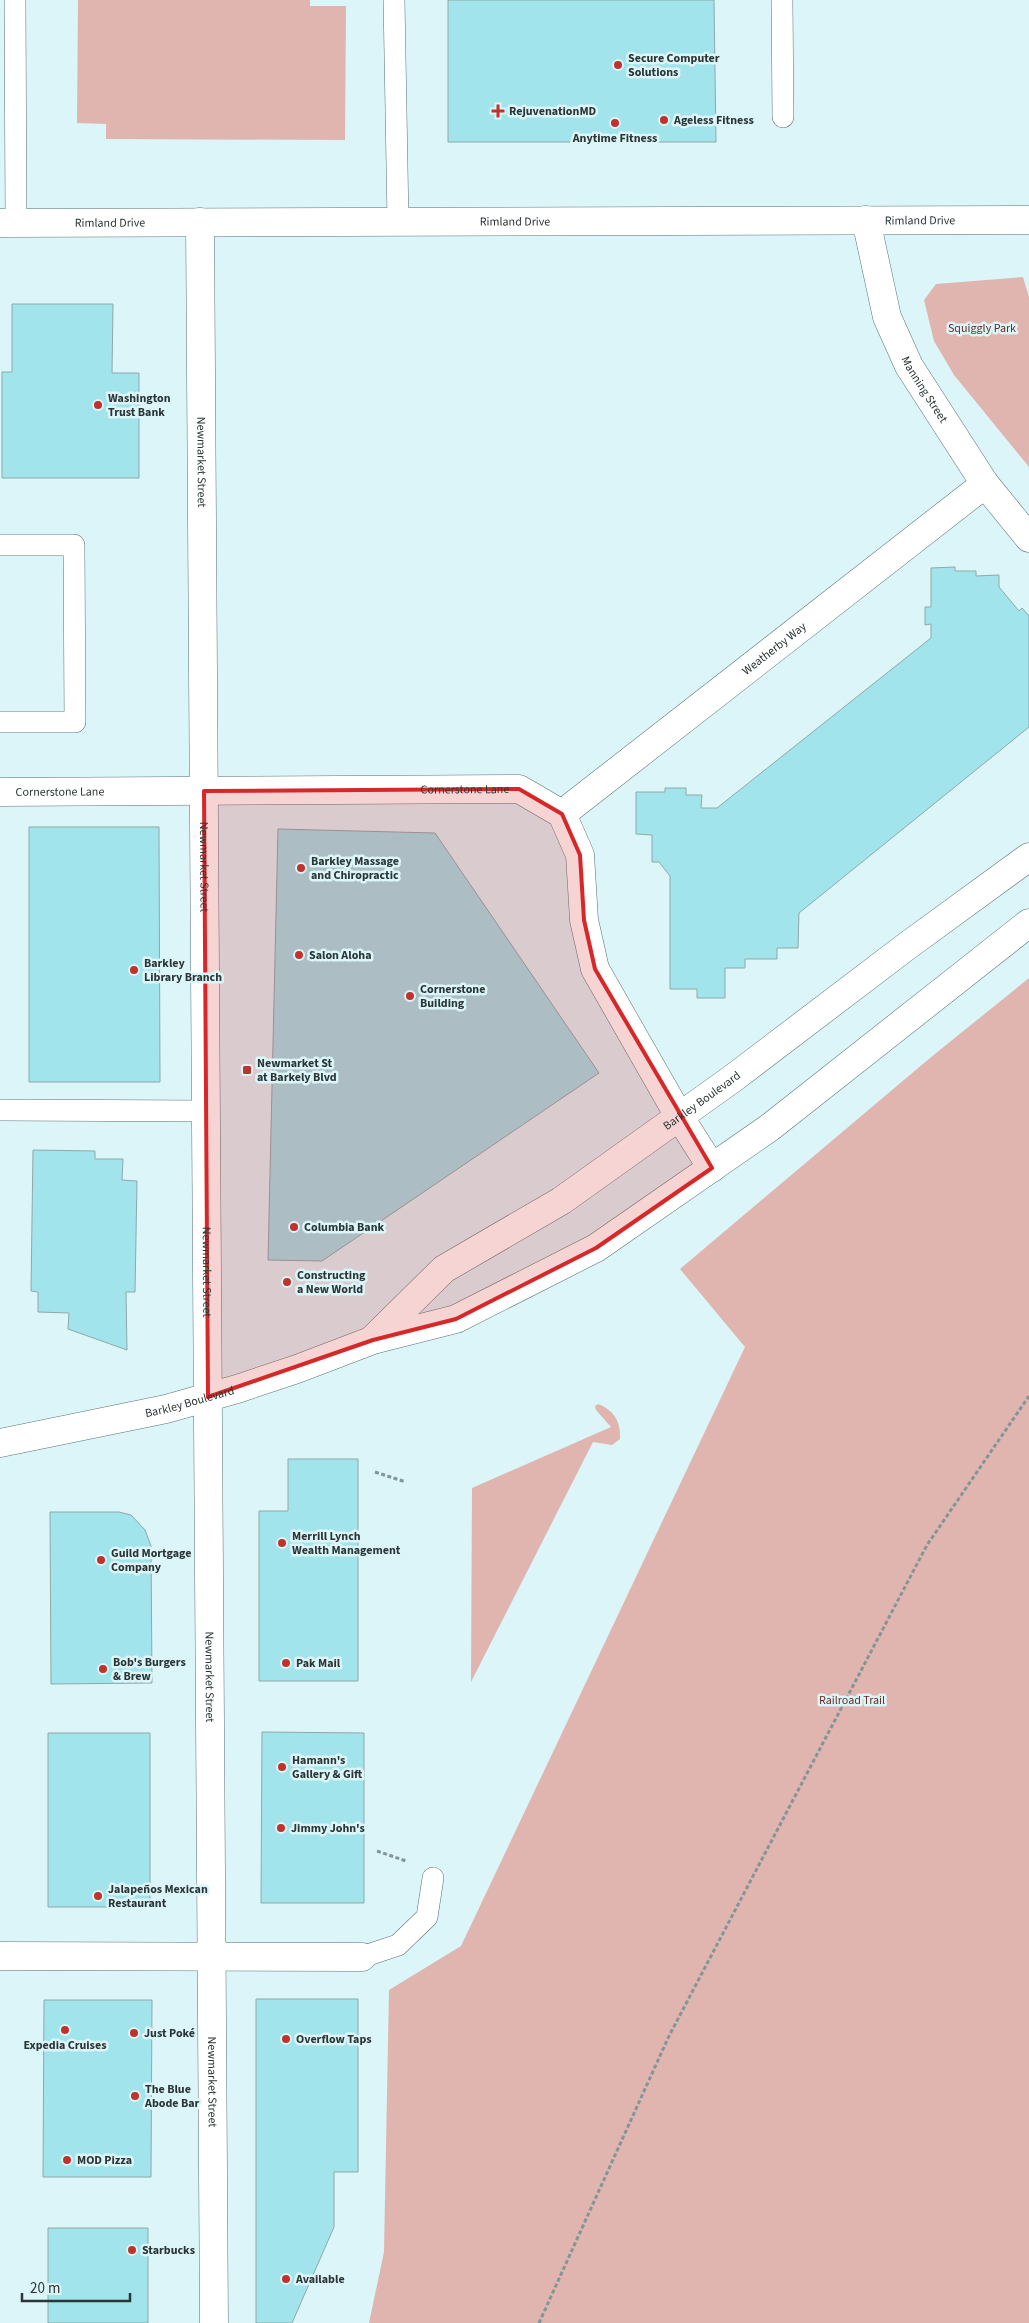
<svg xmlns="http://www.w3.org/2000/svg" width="1029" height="2323" viewBox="0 0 1029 2323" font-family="'Source Sans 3',sans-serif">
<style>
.green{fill:#e0b5af}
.building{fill:#a2e4eb;stroke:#90a8ab}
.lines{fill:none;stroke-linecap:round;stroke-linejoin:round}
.service-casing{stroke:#5b7275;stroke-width:22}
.minor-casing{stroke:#5b7275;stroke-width:29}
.secondary-casing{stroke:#5b7275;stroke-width:29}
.path{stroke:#839597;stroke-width:3;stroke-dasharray:4 2.5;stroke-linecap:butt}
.service{stroke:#fff;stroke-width:21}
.minor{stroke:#fff;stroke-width:28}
.secondary{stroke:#fff;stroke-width:28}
.marked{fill:#d62828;fill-opacity:0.2;stroke:#d62828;stroke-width:4;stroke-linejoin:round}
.poi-dot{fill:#c0322b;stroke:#dbf5f8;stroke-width:2}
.labels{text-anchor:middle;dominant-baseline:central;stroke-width:5;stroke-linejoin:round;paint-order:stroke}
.poi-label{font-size:12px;font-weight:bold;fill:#2b3536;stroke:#dbf5f8;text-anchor:start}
.street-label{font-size:12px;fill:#2b3536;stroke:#dbf5f8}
.park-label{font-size:12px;fill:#6d2a24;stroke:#dbf5f8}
</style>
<rect width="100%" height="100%" fill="#dbf5f8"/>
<!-- green -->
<path class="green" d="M78 0H310V6H346L345 140 106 139V124L77 123Z
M1023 277 1029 297V467L954 375 934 341 924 300 936 284Z
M1029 978V2323H369L384 2252 389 1990 461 1946 745 1347 680 1269 930 1058Z
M598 1404C614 1410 621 1422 620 1439L612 1445 593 1442 471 1682 472 1488 611 1427 596 1410 595 1406Z"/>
<!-- building -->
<path class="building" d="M448 0H714L716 142H448Z
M12 304H113L112 373H139V478H2V372H12Z
M955 567V571H976V576L999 575V587L1019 611 1022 608 1029 616V727L799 913 798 948H777V959H745V968H725V998H697V989H670V876L659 862H652V835L636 834V792H665V788H686V795H702L701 808H717L931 638V624L925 625V607H931V568Z
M29 827H159L160 1082H29Z
M278 829 435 833 599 1073 322 1261 268 1260Z
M33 1150 95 1151V1159H123L122 1180 137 1181 135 1292H126L127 1350 68 1329 69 1313 38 1312V1292L31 1291Z
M288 1459H358V1681H259V1511H288Z
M50 1512H119L131 1515 145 1530 151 1546 152 1683 51 1684Z
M262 1732 364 1733V1903H261Z
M48 1733H150V1907H48Z
M256 1999H358V2172H334V2227L292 2323H256Z
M44 2000H152L151 2177H43Z
M48 2228H148V2323H48Z"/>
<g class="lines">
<!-- service casing -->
<g class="service-casing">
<path id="service" d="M15 0 16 223
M394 0 398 221
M782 0 783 117
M0 545H74L75 722H0
M0 1110 206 1111
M362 1957 398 1945 427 1917 433 1878"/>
</g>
<!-- minor casing -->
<g class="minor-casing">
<g id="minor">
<path id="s1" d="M866 220 887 317 909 366 985 484 1029 538"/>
<path id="s2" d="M200 222 214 2323"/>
<path id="s3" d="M0 223 1029 220"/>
<path id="s4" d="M0 792 519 789 562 814 580 855 584 920 595 969 679 1116 712 1168"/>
<path id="s5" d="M562 814 985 484"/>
<path d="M0 1956 362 1957"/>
</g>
</g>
<!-- secondary casing -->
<g class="secondary-casing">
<g id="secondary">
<path id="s6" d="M373 1339 444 1269 561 1201 732 1079 907 946 1029 857"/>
<path id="s7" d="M0 1443 166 1409 237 1389 297 1369 373 1340 456 1319 596 1248 769 1128 1029 923"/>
</g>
</g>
<!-- path -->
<path class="path" d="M375 1472 406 1482
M377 1851 406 1861
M539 2323 669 2036 927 1545 1029 1396"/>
<!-- service -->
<use href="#service" class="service"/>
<!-- minor -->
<use href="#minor" class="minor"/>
<!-- secondary -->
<use href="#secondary" class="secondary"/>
</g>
<!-- marked area -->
<path class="marked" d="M519 789 562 814 580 855 584 920 595 969 712 1168 596 1248 456 1319 373 1340 208 1397 204 791Z"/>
<!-- markers -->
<g class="poi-dot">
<circle cx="618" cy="65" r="5"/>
<path d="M495.5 103.5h5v5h5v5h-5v5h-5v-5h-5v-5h5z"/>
<circle cx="664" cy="120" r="5"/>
<circle cx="615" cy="123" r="5"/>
<circle cx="98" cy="405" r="5"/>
<circle cx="301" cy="868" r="5"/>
<circle cx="299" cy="955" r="5"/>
<circle cx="134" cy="970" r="5"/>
<circle cx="410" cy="996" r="5"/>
<rect x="242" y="1065" width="10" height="10" rx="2.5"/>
<circle cx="294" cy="1227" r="5"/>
<circle cx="287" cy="1282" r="5"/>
<circle cx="282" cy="1543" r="5"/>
<circle cx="101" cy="1560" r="5"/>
<circle cx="286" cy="1663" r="5"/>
<circle cx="103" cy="1669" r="5"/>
<circle cx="282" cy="1767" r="5"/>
<circle cx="281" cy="1828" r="5"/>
<circle cx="98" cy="1896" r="5"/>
<circle cx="65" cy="2030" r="5"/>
<circle cx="134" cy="2033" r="5"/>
<circle cx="286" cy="2039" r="5"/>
<circle cx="135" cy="2096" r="5"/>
<circle cx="67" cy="2160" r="5"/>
<circle cx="132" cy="2250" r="5"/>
<circle cx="286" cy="2279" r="5"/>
</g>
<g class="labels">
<!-- poi labels -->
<g class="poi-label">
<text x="628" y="58">Secure Computer<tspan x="628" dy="14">Solutions</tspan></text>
<text x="509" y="111">RejuvenationMD</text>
<text x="674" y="120">Ageless Fitness</text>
<text x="615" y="138" text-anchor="middle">Anytime Fitness</text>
<text x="108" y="398">Washington<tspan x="108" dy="14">Trust Bank</tspan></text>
<text x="311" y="861">Barkley Massage<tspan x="311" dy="14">and Chiropractic</tspan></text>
<text x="309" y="955">Salon Aloha</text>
<text x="144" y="963">Barkley<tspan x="144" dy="14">Library Branch</tspan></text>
<text x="420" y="989">Cornerstone<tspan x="420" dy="14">Building</tspan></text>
<text x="257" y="1063">Newmarket St<tspan x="257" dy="14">at Barkely Blvd</tspan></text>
<text x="304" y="1227">Columbia Bank</text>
<text x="297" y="1275">Constructing<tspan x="297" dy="14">a New World</tspan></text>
<text x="292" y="1536">Merrill Lynch<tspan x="292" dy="14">Wealth Management</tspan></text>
<text x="111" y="1553">Guild Mortgage<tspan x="111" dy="14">Company</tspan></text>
<text x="113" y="1662">Bob's Burgers<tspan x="113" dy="14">&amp; Brew</tspan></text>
<text x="296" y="1663">Pak Mail</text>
<text x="292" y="1760">Hamann's<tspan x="292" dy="14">Gallery &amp; Gift</tspan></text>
<text x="291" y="1828">Jimmy John's</text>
<text x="108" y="1889">Jalapeños Mexican<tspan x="108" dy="14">Restaurant</tspan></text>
<text x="144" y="2033">Just Poké</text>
<text x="296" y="2039">Overflow Taps</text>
<text x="65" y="2045" text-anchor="middle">Expedia Cruises</text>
<text x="145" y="2089">The Blue<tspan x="145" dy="14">Abode Bar</tspan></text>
<text x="77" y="2160">MOD Pizza</text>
<text x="142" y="2250">Starbucks</text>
<text x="296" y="2279">Available</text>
</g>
<!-- street labels -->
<g class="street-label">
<text stroke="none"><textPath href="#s3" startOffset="920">Rimland Drive</textPath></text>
<text stroke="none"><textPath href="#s3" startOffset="515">Rimland Drive</textPath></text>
<text stroke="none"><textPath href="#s3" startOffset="110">Rimland Drive</textPath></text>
<text stroke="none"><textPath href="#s1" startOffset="181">Manning Street</textPath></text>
<text stroke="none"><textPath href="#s2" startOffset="240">Newmarket Street</textPath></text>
<text stroke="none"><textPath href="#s5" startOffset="269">Weatherby Way</textPath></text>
<text stroke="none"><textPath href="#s4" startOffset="465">Cornerstone Lane</textPath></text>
<text stroke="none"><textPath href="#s4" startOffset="60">Cornerstone Lane</textPath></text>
<text stroke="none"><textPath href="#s2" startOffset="645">Newmarket Street</textPath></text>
<text stroke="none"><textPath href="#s6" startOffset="408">Barkley Boulevard</textPath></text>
<text stroke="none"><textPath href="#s2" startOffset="1050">Newmarket Street</textPath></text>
<text stroke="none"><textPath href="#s7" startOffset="194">Barkley Boulevard</textPath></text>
<text stroke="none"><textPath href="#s2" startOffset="1455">Newmarket Street</textPath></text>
<text stroke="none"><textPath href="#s2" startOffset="1860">Newmarket Street</textPath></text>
</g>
<!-- park labels -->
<g class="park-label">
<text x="982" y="328">Squiggly Park</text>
<text x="852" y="1700">Railroad Trail</text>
</g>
</g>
<!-- scale -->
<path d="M22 2293v8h108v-8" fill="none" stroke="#2b3536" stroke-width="2.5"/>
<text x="30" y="2293" font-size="15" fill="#2b3536" stroke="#dbf5f8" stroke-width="4" paint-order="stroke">20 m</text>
</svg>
